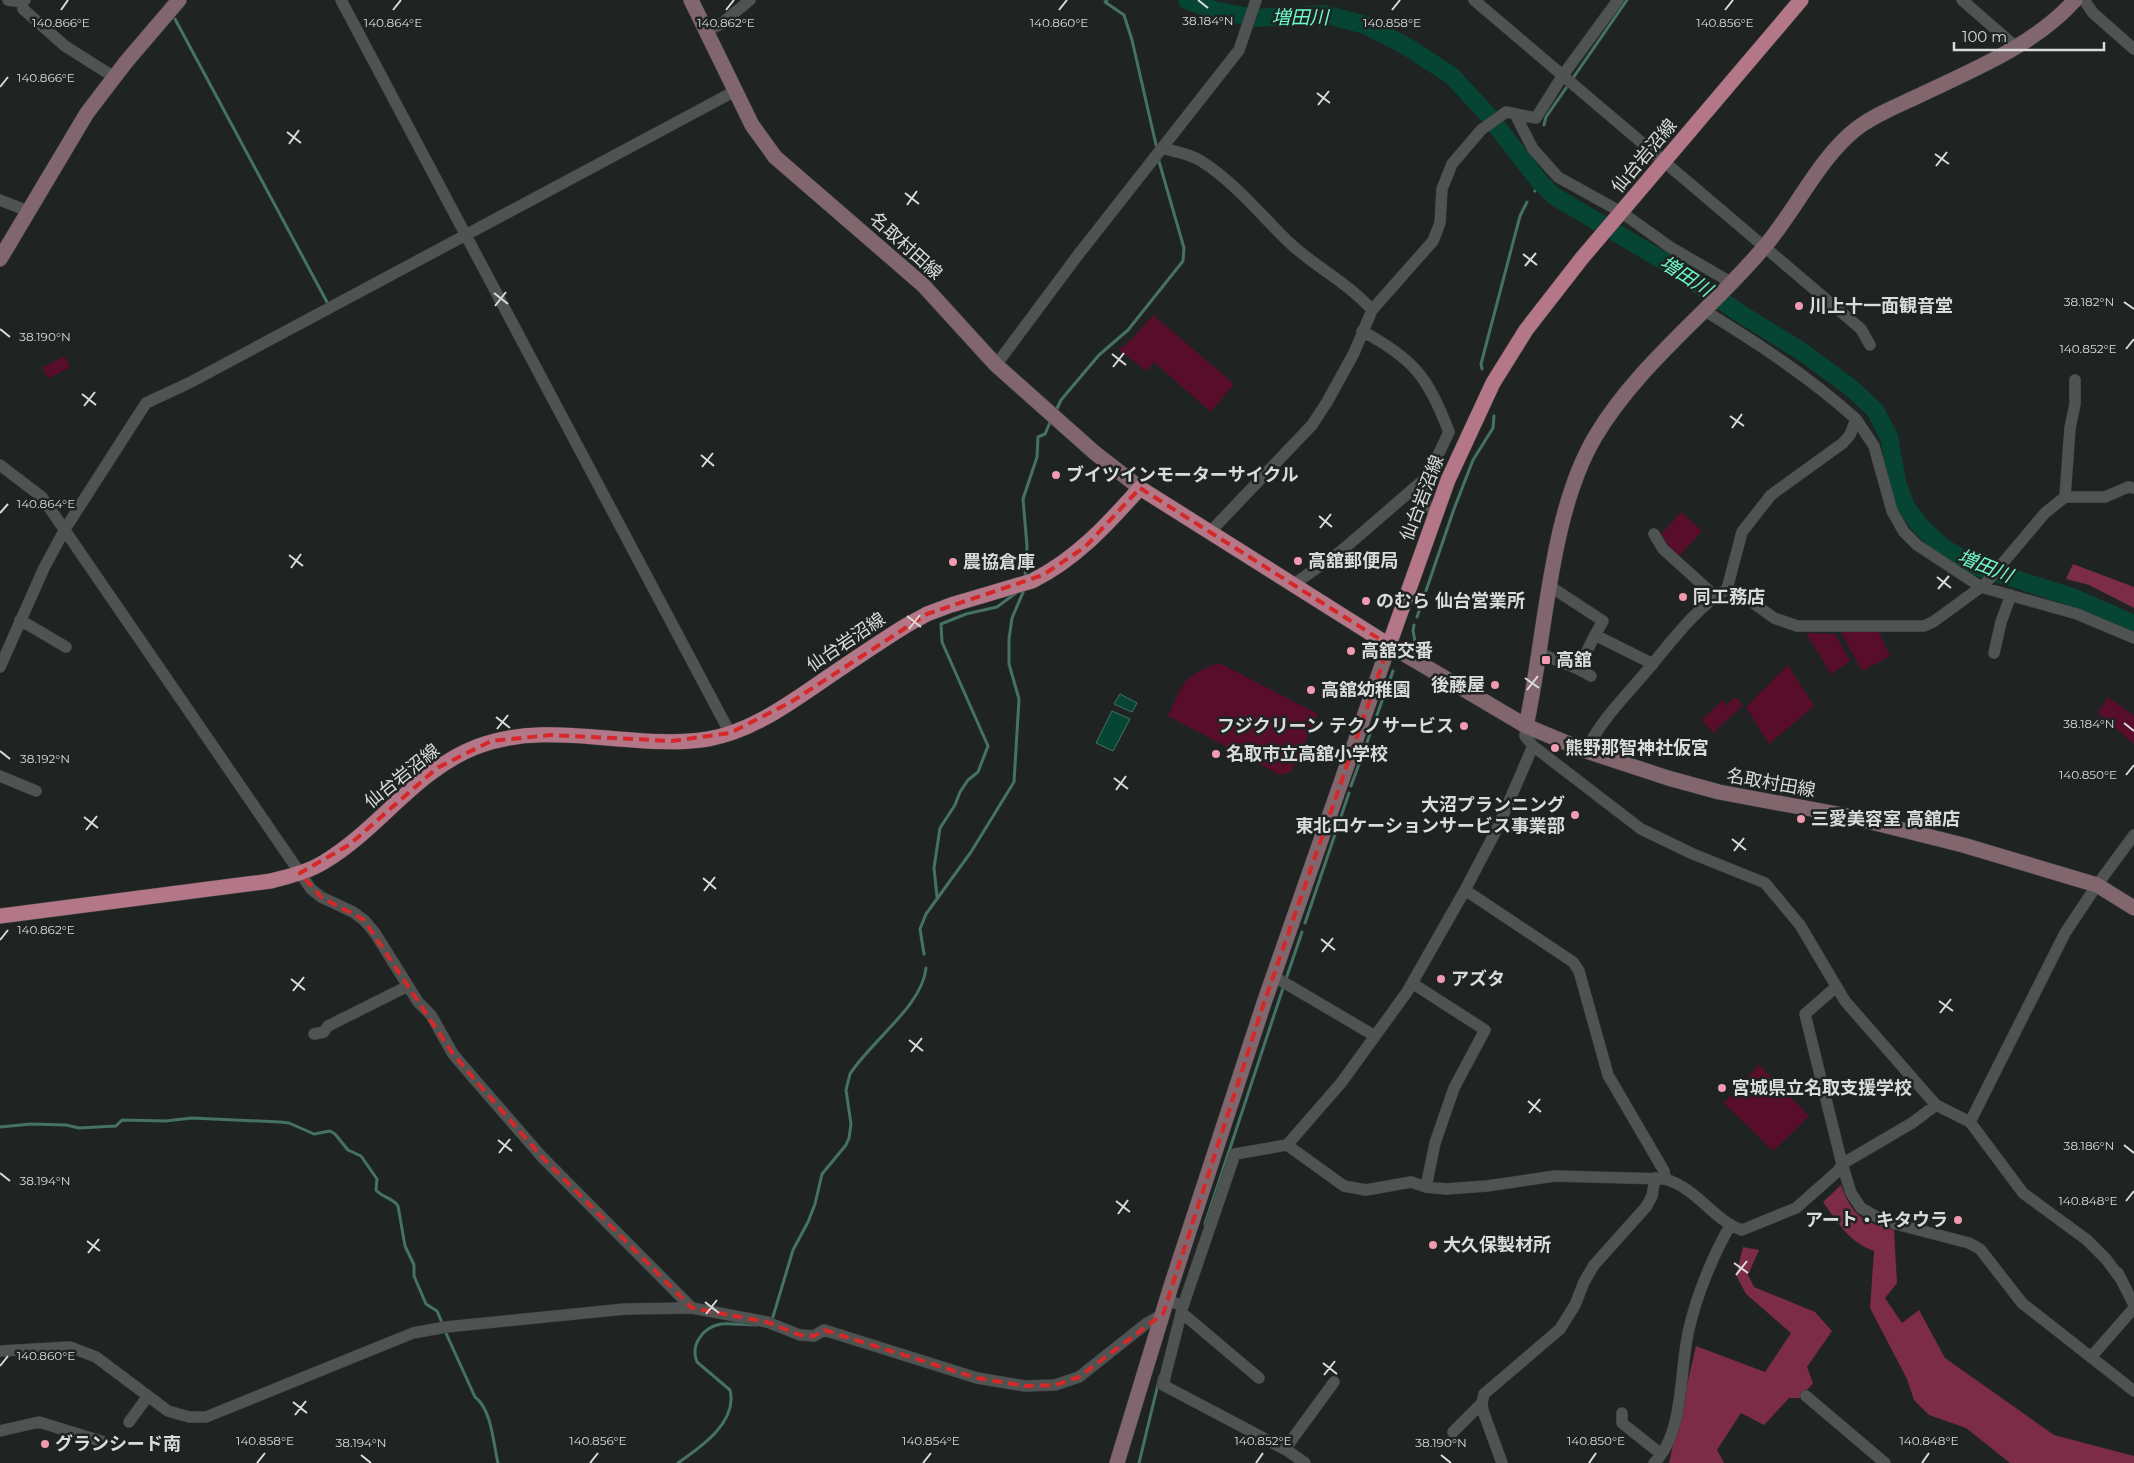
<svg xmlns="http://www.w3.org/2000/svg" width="2134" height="1463" viewBox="0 0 2134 1463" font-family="Montserrat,'Noto Sans JP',sans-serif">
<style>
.green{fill:#580e2b}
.forest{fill:#7c2c47}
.water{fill:#064533;stroke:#457265}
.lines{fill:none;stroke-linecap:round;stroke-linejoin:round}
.stream{stroke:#457265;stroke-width:3}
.river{stroke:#064533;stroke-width:18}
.street-casing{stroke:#3b3f3e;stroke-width:12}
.secondary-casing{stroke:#3b3f3e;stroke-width:16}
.primary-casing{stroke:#3b3f3e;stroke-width:16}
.street{stroke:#4f5452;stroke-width:11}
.secondary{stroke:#81666d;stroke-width:15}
.primary{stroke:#b37788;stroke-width:15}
.marked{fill:none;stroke:#d62828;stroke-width:4;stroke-dasharray:10 6;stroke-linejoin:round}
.ticks{fill:none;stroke:#d9dcdb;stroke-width:2}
.poi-dot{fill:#f19ab2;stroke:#1f2422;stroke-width:2}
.labels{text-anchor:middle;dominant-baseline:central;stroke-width:5;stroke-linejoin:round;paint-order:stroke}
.street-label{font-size:18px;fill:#d9dcdb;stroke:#1f2422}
.poi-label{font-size:18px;font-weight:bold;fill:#d9dcdb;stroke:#1f2422;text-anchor:start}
.water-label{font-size:19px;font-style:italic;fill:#6dfcca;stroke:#1f2422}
.ticks-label{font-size:12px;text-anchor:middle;fill:#d9dcdb;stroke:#1f2422;stroke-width:5;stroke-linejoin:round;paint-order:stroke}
</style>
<rect width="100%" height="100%" fill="#1f2422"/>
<!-- green -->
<path class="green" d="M1153 315 1234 384 1211 412 1154 362 1147 371 1119 350 1134 337Z
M65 356 70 367 48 379 42 368Z
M1681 512 1702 531 1679 556 1670 548 1661 534Z
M1840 630 1879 632 1890 656 1862 671Z
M1806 633 1835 634 1850 661 1831 674Z
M1219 663 1318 714 1291 772 1280 775 1168 716C1184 682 1182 676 1219 663Z
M1788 665 1814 706 1769 744 1746 707Z
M1735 697 1743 705 1713 733 1702 720 1723 700 1727 705Z
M2108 697 2134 716V744L2098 713Z
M1759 1065 1809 1116 1773 1151 1724 1103Z"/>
<!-- forest -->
<path class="forest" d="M2073 564 2134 587V608L2089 585 2066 579Z
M1841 1185C1852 1216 1863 1222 1894 1230L1897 1283 1885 1298 1902 1323 1919 1310 1945 1358 2054 1435 2134 1456V1463H2010L1966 1428 1929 1415 1914 1400 1907 1379 1870 1308 1874 1251C1848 1241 1839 1224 1823 1202Z
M1743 1247 1759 1250 1748 1275 1754 1287 1815 1312 1832 1331 1807 1367 1813 1383 1800 1398H1789L1764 1425 1741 1413 1717 1450 1724 1463H1669L1696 1346 1765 1372 1791 1333 1746 1294 1736 1275Z"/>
<!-- water -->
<path class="water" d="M1120 694 1137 703 1132 712 1114 704Z
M1112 711 1130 719 1113 751 1096 743Z"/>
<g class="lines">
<!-- stream -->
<path class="stream" d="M1107 0 1105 2 1124 15 1132 40 1157 149
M175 19 327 302
M1544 125 1546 117 1627 0
M1535 191 1540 182
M1482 369 1481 364 1520 216 1527 202
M1055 413 1061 400 1099 355 1128 330 1183 261 1184 248 1158 158
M1025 578 1027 546 1023 499 1037 457 1038 437 1045 434 1051 420
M1417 617 1454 509 1473 460 1493 428 1494 416
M1414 625 1413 631 1416 646
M1351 786 1393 671
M937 897 934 868 940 828 955 805 960 792 968 780 978 772 988 746 942 642 941 624 966 614 997 607 1016 593
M1305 923 1349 793
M924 954 920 929 926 914 971 852 1014 782 1019 699 1009 664V639L1012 618 1024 590
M1286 979 1302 932
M0 1127 31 1124 66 1125 79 1128 116 1126 122 1120 165 1121 192 1118 280 1122 289 1123 314 1134 330 1131 335 1134 348 1150 361 1156 377 1179 376 1190C383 1198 393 1198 398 1206L405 1246 414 1265V1276L426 1304 437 1311 443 1325
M1205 1224 1284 985
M772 1320 793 1250 808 1222 815 1204 822 1174 846 1145 849 1138 851 1124 846 1090 850 1074C870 1042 923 1005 926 968
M445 1331 475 1397C492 1410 493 1443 498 1463
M678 1463C701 1447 738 1422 730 1390L697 1362C690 1345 703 1327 721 1324 732 1323 745 1325 757 1325
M1139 1463 1160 1376"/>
<!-- river -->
<path class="river" d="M1187 0 1213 10 1256 18 1324 14 1365 25 1406 46 1452 76 1488 115 1540 182 1554 196 1667 263 1741 314 1801 351 1850 387 1875 410 1889 437 1897 482 1906 507 1922 528 1944 548 1975 566 2072 597 2134 624"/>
<!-- street casing -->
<g class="street-casing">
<path id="street" d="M8 0 22 2 25 0
M341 0 730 733
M1474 0 1861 329 1870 345
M1962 0 2015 46
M2084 0 2093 13 2134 49
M22 2 23 9 65 46 114 77
M706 31 721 24 750 0
M1515 114 1533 149 1558 177 1621 212 1670 247 1732 283
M1162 148C1175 152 1189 153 1201 161 1235 182 1264 219 1293 246 1319 269 1349 284 1372 310
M0 200 28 211
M996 365 1078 255 1239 50 1256 0
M1856 419 1874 446 1892 511 1904 532 1917 545 1981 587 2077 614 2134 638
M0 465 42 497 311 889 321 897 353 912 364 920 375 933 418 1002 431 1015 453 1054 476 1081 542 1157 692 1308
M1428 476 1422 500 1435 514
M2065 497 2070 428 2075 404V380
M1210 532 1312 425 1327 402 1354 353 1372 310 1433 241 1440 223 1442 189 1452 164 1481 130 1506 112 1536 118 1563 75 1618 0
M1654 534 1663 549 1715 596
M1294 584 1340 552 1428 476 1449 432C1428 377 1414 359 1362 331
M1551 587 1603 621 1595 635
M1727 589 1741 594 1774 618 1797 626H1924L1933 622 1985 584 2045 513 2065 497H2105L2128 487 2134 488
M20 620 66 647
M1539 653 1578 669 1595 635 1653 664
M1994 653 2001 622 2011 595
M0 667 44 568 65 529 146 403 191 382 735 91
M1578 669 1591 676
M1526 726 1525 736 1533 746 1641 829 1693 854 1765 883 1800 925 1845 1001 1936 1105 1970 1122 2023 1193 2087 1240 2106 1259 2120 1278
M1586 751C1600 721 1624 698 1644 674 1670 644 1693 610 1727 589L1742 532 1771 495 1843 443 1850 435 1856 419C1809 377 1759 344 1705 311
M0 776 36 791
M1273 976 1375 1036
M1412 983 1485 1030 1454 1088 1435 1143 1426 1187
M1836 987 1805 1014 1842 1164 1851 1193 1861 1208 1884 1221 1969 1243 1980 1249 2022 1303 2134 1391
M314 1034 324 1032 328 1026 408 986
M1970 1122 2065 933 2097 885 2134 835
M1287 1145 1341 1083 1407 992 1465 890
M1665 1179C1697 1188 1714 1221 1742 1230L1796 1208 1838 1171 1842 1164 1912 1123 1936 1105
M2118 1273 2134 1305
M1167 1300 1183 1306 1235 1154 1287 1145 1344 1186 1366 1190 1411 1182 1426 1187 1446 1189 1487 1186 1555 1176 1665 1179 1664 1171 1608 1075 1579 971 1573 962 1465 890 1498 827 1533 746
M1183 1306 1163 1385 1288 1451 1305 1463
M1182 1313 1259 1378
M0 1351 70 1347 96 1357 168 1411 189 1417H206L413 1333 446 1327 625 1309 692 1308 767 1322 800 1335 814 1336 824 1330 977 1378 1025 1386 1055 1385 1079 1377 1147 1323 1163 1314
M2092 1356 2134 1308
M1806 1396 1885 1463
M1622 1413V1423L1661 1454
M129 1422 148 1396
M0 1431 39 1422 104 1442
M1453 1432 1482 1403
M1285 1449 1334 1382
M1502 1463 1483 1411 1482 1403 1484 1394 1560 1329 1575 1305 1584 1282 1594 1265 1646 1207 1652 1196 1655 1178
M1654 1463C1685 1433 1679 1369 1689 1329 1696 1297 1713 1255 1730 1226"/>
</g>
<!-- secondary casing -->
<g class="secondary-casing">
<path id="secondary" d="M691 0 752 125 775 157 923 285 996 365 1095 453 1140 488
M0 259 87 113 126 62 179 0
M1526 726C1546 636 1549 515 1595 437 1638 364 1711 311 1765 246 1795 211 1820 157 1856 129 1874 115 1895 107 1916 97 1970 71 2034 46 2075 0
M1117 1463 1171 1286 1264 1003 1389 645 1526 726 1586 751 1668 778 1719 792 1843 815 1963 845 2097 885 2134 908"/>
</g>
<!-- primary casing -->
<g class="primary-casing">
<path id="primary" d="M0 916 271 881C289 876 308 872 324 862 379 829 415 771 476 747 550 718 632 751 708 739 754 731 794 700 831 675 856 658 881 641 907 625L927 614 951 605 1032 581C1076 559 1107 525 1140 488L1389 645 1448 480 1493 383 1526 330 1582 258 1801 0"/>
</g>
<!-- street -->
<use href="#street" class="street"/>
<!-- secondary -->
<use href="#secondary" class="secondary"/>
<!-- primary -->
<use href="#primary" class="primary"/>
</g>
<!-- marked area -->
<path class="marked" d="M1140 488 1389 645 1264 1003 1163 1314 1079 1377 1055 1385 1025 1386 977 1378 824 1330 814 1336 800 1335 767 1322 692 1308 542 1157 476 1081 453 1054 364 920 321 897 300 873 349 845 437 768 491 741 551 735 672 741 730 733 791 702 927 614 1043 575 1085 547Z"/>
<!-- ticks -->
<path class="ticks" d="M1198 0 1208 8M61 10 68 0M393 10 401 0M726 10 734 0M1059 10 1067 0M1392 10 1400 0M1725 10 1733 0M0 87 8 77M1317 93 1330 103M1318 105 1329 91M287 132 301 143M289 144 299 130M1935 154 1949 164M1936 166 1947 152M905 193 919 204M907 205 917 191M1523 254 1537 265M1525 266 1536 253M494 293 508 304M2124 302 2134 309M495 306 506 292M0 329 10 337M2126 349 2134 339M1112 354 1126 365M1113 367 1124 353M82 394 96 405M84 406 95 392M1730 416 1744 426M1732 428 1742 414M701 455 714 466M702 467 713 453M0 513 8 504M1319 516 1332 527M1320 528 1331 514M289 555 303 566M291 568 301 554M1937 577 1951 588M1938 589 1949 576M907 616 921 627M909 629 920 615M1525 678 1539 688M1527 690 1538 676M496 717 510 728M2124 723 2134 731M497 729 508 715M0 751 10 759M2126 775 2134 765M1114 778 1128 789M1116 790 1126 776M84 817 98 828M86 830 97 816M1732 839 1746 850M1734 851 1744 838M703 878 716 889M704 891 715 877M1321 939 1335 950M0 940 8 930M1322 952 1333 938M291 979 305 990M293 991 304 977M1939 1001 1953 1011M1940 1013 1951 999M909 1040 923 1051M911 1052 922 1038M1528 1101 1541 1112M1529 1113 1540 1099M498 1140 512 1151M2124 1145 2134 1153M499 1153 510 1139M0 1173 10 1181M1116 1201 1130 1212M2126 1201 2134 1191M1118 1214 1128 1200M87 1241 100 1251M88 1253 99 1239M1734 1263 1748 1273M1736 1275 1747 1261M705 1302 719 1313M706 1314 717 1300M1323 1363 1337 1374M0 1366 8 1356M1324 1375 1335 1361M293 1402 307 1413M295 1415 306 1401M361 1455 371 1463M1441 1455 1451 1463M257 1463 265 1453M590 1463 598 1453M923 1463 931 1453M1256 1463 1263 1453M1589 1463 1596 1453M1922 1463 1929 1453"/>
<!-- markers -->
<g class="poi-dot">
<circle cx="1799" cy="306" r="5"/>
<circle cx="1056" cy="475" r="5"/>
<circle cx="1298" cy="561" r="5"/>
<circle cx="953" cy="562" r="5"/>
<circle cx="1683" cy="597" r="5"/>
<circle cx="1366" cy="601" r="5"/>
<circle cx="1351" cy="651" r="5"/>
<rect x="1541" y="655" width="10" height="10" rx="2.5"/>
<circle cx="1495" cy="685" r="5"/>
<circle cx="1311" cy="690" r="5"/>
<circle cx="1464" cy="726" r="5"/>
<circle cx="1555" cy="748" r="5"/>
<circle cx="1216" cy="754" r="5"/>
<circle cx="1575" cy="815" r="5"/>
<circle cx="1801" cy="819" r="5"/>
<circle cx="1441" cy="979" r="5"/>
<circle cx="1722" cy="1088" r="5"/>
<circle cx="1958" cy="1220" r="5"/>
<circle cx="1433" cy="1245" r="5"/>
<circle cx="45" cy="1444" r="5"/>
</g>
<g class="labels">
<!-- street labels -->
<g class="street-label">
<text transform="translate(1644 156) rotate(-50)">仙台岩沼線</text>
<text transform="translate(906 246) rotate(42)">名取村田線</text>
<text transform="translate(1422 498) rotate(-69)">仙台岩沼線</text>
<text transform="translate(846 642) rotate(-34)">仙台岩沼線</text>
<text transform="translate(402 776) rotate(-39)">仙台岩沼線</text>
<text transform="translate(1771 783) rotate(10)">名取村田線</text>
</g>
<!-- poi labels -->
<g class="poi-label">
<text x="1809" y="306">川上十一面観音堂</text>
<text x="1066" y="475">ブイツインモーターサイクル</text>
<text x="1308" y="561">高舘郵便局</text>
<text x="963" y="562">農協倉庫</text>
<text x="1693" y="597">同工務店</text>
<text x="1376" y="601">のむら 仙台営業所</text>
<text x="1361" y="651">高舘交番</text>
<text x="1556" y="660">高舘</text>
<text x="1485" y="685" text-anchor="end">後藤屋</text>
<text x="1321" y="690">高舘幼稚園</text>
<text x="1454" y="726" text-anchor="end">フジクリーン テクノサービス</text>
<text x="1565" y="748">熊野那智神社仮宮</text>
<text x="1226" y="754">名取市立高舘小学校</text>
<text x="1565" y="805" text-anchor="end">大沼プランニング<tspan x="1565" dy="21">東北ロケーションサービス事業部</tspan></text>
<text x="1811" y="819">三愛美容室 高舘店</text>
<text x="1451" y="979">アズタ</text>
<text x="1732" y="1088">宮城県立名取支援学校</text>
<text x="1948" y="1220" text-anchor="end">アート・キタウラ</text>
<text x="1443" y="1245">大久保製材所</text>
<text x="55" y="1444">グランシード南</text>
</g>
<!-- water labels -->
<g class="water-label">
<text x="1300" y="17">増田川</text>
<text transform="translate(1686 276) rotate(33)">増田川</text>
<text transform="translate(1985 566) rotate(22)">増田川</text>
</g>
</g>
<g class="ticks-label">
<text x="1208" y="25">38.184°N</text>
<text x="393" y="27">140.864°E</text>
<text x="61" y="27">140.866°E</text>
<text x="726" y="27">140.862°E</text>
<text x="1059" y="27">140.860°E</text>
<text x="1392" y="27">140.858°E</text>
<text x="1725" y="27">140.856°E</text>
<text x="46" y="82">140.866°E</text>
<text x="2089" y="306">38.182°N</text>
<text x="45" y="341">38.190°N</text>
<text x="2088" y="353">140.852°E</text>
<text x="46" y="508">140.864°E</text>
<text x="2089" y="728">38.184°N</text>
<text x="45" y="763">38.192°N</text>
<text x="2088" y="779">140.850°E</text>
<text x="46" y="934">140.862°E</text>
<text x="2089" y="1150">38.186°N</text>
<text x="45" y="1185">38.194°N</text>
<text x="2088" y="1205">140.848°E</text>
<text x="46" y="1360">140.860°E</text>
<text x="265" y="1445">140.858°E</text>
<text x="598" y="1445">140.856°E</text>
<text x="931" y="1445">140.854°E</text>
<text x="1263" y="1445">140.852°E</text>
<text x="1596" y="1445">140.850°E</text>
<text x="1929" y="1445">140.848°E</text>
<text x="361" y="1447">38.194°N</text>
<text x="1441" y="1447">38.190°N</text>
</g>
<!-- scale -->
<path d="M1954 42v8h150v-8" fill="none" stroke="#d9dcdb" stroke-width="2.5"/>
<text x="1962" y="42" font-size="15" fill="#d9dcdb" stroke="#1f2422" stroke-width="4" paint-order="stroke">100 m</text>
</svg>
